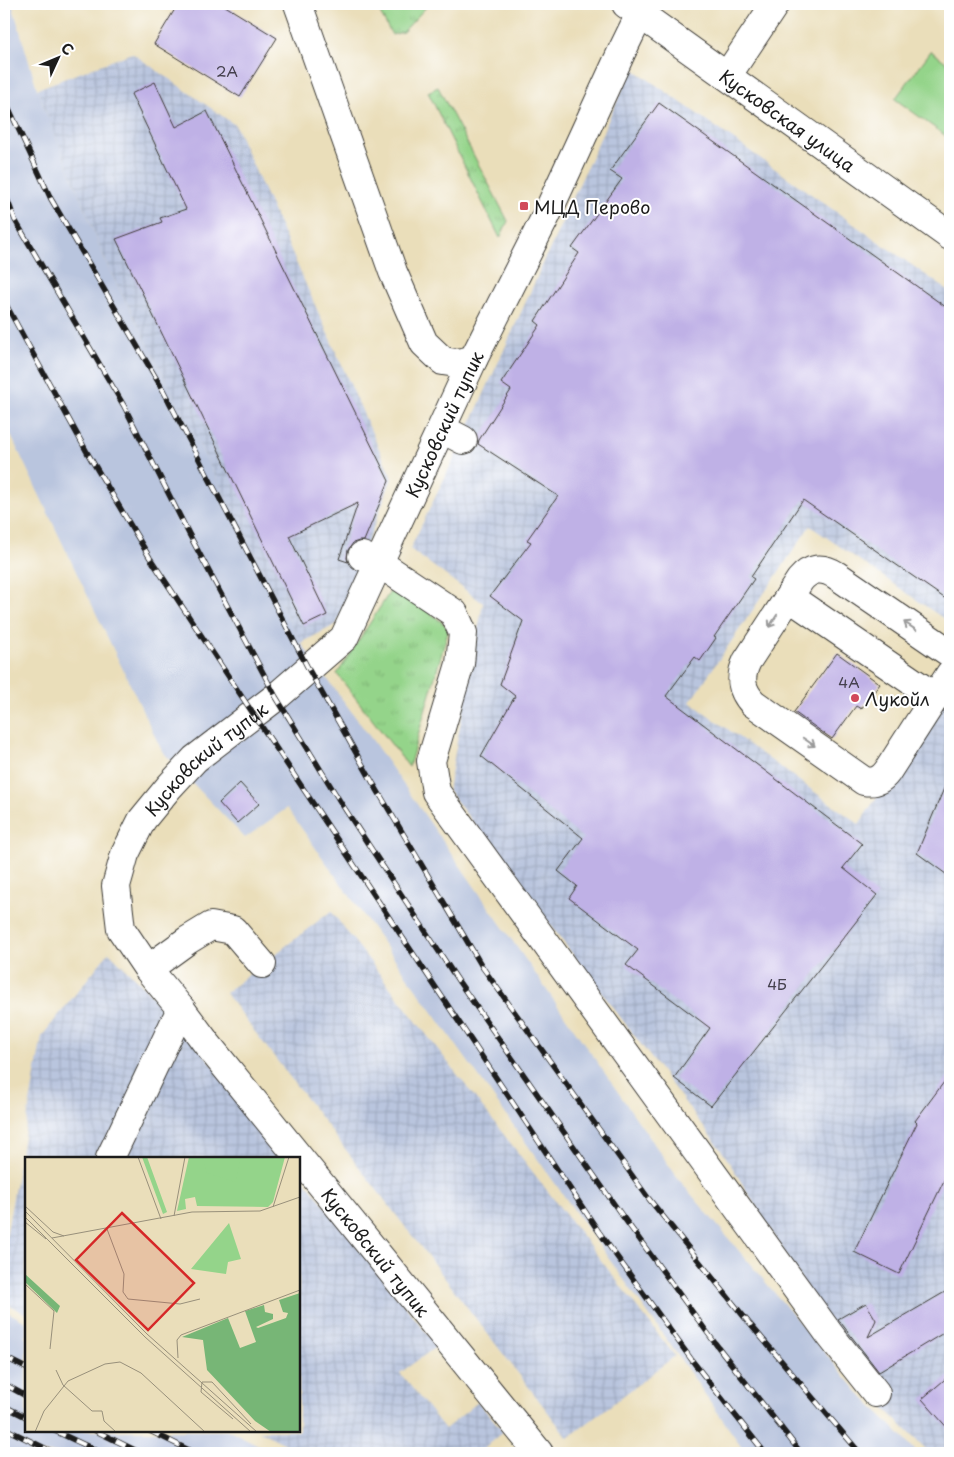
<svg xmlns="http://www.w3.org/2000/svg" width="954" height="1457" viewBox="0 0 954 1457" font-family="'Playpen Sans',sans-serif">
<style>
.industrial{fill:url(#industrial-grid)}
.railway{fill:#b9c5de}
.grass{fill:url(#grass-tufts);stroke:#587853}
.pitch{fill:#94d48a;stroke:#587853}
.building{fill:#bfb1e6}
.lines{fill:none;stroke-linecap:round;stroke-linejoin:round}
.minor-casing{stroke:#3b3934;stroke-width:30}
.minor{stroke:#fff;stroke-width:28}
.rail-casing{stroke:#1c1c1c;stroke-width:5.5}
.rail{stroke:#fff;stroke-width:4;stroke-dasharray:11;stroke-linecap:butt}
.oneway{stroke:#999}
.poi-dot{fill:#d1495b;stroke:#fff;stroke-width:2}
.labels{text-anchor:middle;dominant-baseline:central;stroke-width:4;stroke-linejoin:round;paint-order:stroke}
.number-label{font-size:15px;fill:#45414e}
.street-label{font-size:18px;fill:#1c1c1c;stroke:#fff}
.poi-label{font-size:18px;fill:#1c1c1c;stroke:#fff;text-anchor:start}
.inset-road{fill:none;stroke:#98907b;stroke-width:1}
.view{fill:#d62828;fill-opacity:0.15;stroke:#d62828;stroke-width:2.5}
.inset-edge{fill:none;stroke:#1c1c1c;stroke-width:2.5}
</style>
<defs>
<pattern id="industrial-grid" width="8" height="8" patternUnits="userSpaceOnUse" patternTransform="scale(1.25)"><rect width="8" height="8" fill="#b9c5de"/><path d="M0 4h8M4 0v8" fill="none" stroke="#9ea9be"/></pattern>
<pattern id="grass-tufts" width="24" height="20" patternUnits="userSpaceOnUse" patternTransform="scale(1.25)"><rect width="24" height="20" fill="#94d48a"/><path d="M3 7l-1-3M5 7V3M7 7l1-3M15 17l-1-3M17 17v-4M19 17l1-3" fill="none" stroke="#7fb576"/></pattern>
</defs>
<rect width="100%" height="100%" fill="#fff"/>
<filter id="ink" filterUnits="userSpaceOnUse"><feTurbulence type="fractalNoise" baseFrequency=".02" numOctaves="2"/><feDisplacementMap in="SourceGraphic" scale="10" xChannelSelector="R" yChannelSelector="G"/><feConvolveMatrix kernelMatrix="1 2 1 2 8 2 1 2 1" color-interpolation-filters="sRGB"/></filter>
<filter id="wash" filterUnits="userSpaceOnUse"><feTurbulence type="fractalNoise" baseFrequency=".0096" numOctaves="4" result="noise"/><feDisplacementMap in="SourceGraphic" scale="20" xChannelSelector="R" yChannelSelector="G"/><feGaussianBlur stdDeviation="1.12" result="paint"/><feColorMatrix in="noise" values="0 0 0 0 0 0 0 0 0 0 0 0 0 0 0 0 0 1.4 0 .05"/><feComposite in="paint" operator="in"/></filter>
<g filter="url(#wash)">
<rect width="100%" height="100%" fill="#eadeba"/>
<!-- industrial -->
<path class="industrial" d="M132 53 235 125 392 478 337 624 301 643 108 267 37 89Z
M632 68 950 292V623L810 526 690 702 859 824 950 687V1453H930L872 1396 724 1154 448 790 483 603 410 549 463 440Z
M331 911 675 1356 568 1438 225 993Z
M109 952 176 1019 287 1158H26V1314L4 1302V1248L42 1036Z
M299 1173 437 1346 400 1373 445 1429 478 1402 503 1431 480 1453H304L259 1431H299Z"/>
<!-- railway -->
<path class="railway" d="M4 4H12L37 89 108 267 301 643 373 741 680 1181 859 1393 918 1453H746L679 1357 287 808 245 838 162 751 4 421Z
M4 1310 26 1322V1431H231L274 1453H4Z"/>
<!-- grass -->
<path class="grass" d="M375 4H429L403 32 392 35Z
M438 87 508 221 500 238 428 92Z
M395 584 449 628 409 767 337 674Z"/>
<!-- pitch -->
<path class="pitch" d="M931 51 950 65V139L895 99Z"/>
<g id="blocks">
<!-- building -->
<path class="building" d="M178 4H222L277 38 240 97 154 44Z
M155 82 176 127 207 111 389 481 364 541H359L353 543 348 550 347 558 348 562 339 559 358 503 289 536 327 615 304 626 116 239 162 222 160 218 186 209 131 94Z
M659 103 950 310V602L803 500 751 577 754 579 714 637 716 638 700 661 695 657 666 696 862 844 843 868 877 895 711 1106 674 1078 710 1028 626 965 638 950 569 898 577 886 558 871 583 838 481 756 515 696 500 684 523 621 490 596 531 542 527 540 558 496 478 444 479 440 511 390 501 383 540 325 535 321 579 253 572 248 622 179 610 171Z
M837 653 880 684 861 709 856 706 832 739 794 712Z
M950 774V877L917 853Z
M240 783 259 804 237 823 219 803Z
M950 1074V1168L899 1274 854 1252 917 1123 915 1121Z
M950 1289V1329L879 1372 838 1319 866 1303 876 1320 868 1337Z
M950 1375V1431L922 1399Z"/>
</g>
</g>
<g filter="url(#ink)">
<use href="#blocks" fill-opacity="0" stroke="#3b3934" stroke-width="1"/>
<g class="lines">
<!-- minor casing -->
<g class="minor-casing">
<g id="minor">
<path d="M298 4 393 272 424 343 443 361 456 363 473 360"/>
<path id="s1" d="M626 4 950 236"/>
<path d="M727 76 775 4"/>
<path d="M442 429 463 440"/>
<path d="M362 556 379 563 454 613 463 633 460 664 431 761 436 792 830 1335 876 1393"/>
<path d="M789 597 935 697"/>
<path d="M950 653 836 575C822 566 810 568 800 580L747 661C739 678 741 690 753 703L864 781C874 783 881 780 887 772L950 674"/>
<path d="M148 969 188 940 211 926 233 930 262 964"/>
<path d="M110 1158 181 1009"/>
<path id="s2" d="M539 1453 207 1044 181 1009 148 969 121 929 116 886 125 854 142 820 169 787 195 759 276 697 344 638 473 360 546 216 622 51 640 14"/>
</g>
</g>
<!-- minor -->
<use href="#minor" class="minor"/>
<!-- rail casing -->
<g class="rail-casing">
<path id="rail" d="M4 98 51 199 163 390 309 670 373 783 483 968 649 1199 749 1323 860 1453
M4 191 15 220 124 406 189 534 276 697 341 803 459 982 621 1214 715 1343 801 1453
M4 301 88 454 150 558 254 715 599 1232 694 1363 765 1453
M4 1357 26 1368
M4 1384 26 1396
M4 1406 26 1417
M4 1428 55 1453
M55 1431 102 1453
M96 1431 141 1453
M150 1431 195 1453"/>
</g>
<!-- rail -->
<use href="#rail" class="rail"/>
</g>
<!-- one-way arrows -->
<defs><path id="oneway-shaft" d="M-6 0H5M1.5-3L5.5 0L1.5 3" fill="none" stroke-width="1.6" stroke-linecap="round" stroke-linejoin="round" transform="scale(1.25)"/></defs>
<g class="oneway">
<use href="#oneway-shaft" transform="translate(773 621) rotate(123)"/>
<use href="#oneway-shaft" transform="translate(910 626) rotate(-146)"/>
<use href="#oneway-shaft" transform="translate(809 742) rotate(35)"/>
</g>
</g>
<!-- markers -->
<g class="poi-dot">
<rect x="519" y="201" width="10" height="10" rx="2.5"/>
<circle cx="855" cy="698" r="5"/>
</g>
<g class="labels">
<!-- number labels -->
<g class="number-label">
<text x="227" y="70">2А</text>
<text x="849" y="681">4А</text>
<text x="777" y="983">4Б</text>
</g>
<!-- street labels -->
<g class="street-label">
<text stroke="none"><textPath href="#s1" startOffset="199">Кусковская улица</textPath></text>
<text stroke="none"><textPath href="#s2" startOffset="1294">Кусковский тупик</textPath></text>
<text stroke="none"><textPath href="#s2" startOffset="874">Кусковский тупик</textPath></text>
<text transform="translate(376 1252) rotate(51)">Кусковский тупик</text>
</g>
<!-- poi labels -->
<g class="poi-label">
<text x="534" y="206">МЦД Перово</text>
<text x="865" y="698">Лукойл</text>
</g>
</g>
<!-- overview -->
<g transform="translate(25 1157)">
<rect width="275" height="275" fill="#eadeba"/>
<path d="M117 0H122L142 55 138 57ZM164 0H260L248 45 243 50 172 49 170 40 160 42 161 52 152 54ZM204 66 216 102 203 105 201 117 166 112Z" fill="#94d48a"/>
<path d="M0 117 35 149 32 156 0 125ZM275 136V275H246L230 264 182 213 178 183 157 180 203 161 215 191 231 185 220 154 239 148 240 155 248 157V162L231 170 233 171 261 161 263 156 258 155 254 143Z" fill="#77b676"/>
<path d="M177 0H216L211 25 182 16Z" fill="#94d48a"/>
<path class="inset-road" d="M113 0 136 62M0 49 28 75 39 79M248 50 264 0M0 54 122 177 232 275M149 59 160 0M0 60 120 180 226 275M0 65 21 82M82 72 99 117 98 135 103 142 155 147 175 142M27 81 167 55 235 54 275 40M0 127 29 154 25 192M153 201 152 183 156 178 275 133M31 213 38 228 67 254H77L79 264 91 275M208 262 176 235 177 225H187L226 267M10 275 19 254 43 224 80 207 95 205 116 216 180 275"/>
<path class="view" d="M97 56 169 126 123 173 51 103Z"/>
<rect width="275" height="275" class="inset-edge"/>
</g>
<!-- margin -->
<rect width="954" height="1457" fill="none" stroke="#fff" stroke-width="20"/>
<!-- north arrow -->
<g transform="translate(58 58) rotate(46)" stroke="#ffffff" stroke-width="4" paint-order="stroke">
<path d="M0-4L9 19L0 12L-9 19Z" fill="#1c1c1c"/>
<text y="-8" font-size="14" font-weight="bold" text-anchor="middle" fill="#1c1c1c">С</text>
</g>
</svg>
